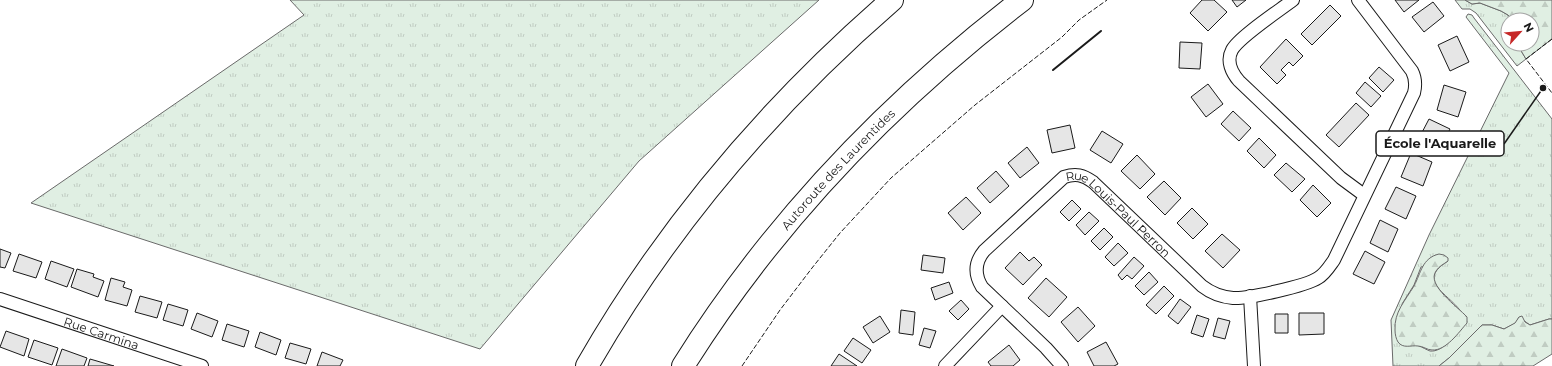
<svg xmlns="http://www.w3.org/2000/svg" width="1552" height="366" viewBox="0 0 1552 366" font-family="Montserrat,sans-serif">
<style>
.grass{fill:url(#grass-tufts);stroke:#6a6a6a;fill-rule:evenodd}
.forest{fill:url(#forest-firs);stroke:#6a6a6a}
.building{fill:#e6e6e6;stroke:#1a1a1a}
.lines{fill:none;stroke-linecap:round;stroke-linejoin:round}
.minor-casing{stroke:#1a1a1a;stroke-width:14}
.motorway-casing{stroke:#1a1a1a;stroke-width:24}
.minor{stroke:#fff;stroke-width:12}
.motorway{stroke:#fff;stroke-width:22}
.fence{stroke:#1a1a1a;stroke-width:1;stroke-dasharray:5 2;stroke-linecap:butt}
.wall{stroke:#1a1a1a;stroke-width:2}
.labels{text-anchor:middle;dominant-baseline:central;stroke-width:3;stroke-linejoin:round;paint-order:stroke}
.street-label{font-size:12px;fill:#1a1a1a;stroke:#fff}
.leader{fill:none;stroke:#1a1a1a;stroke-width:1.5}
.callout-dot{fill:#1a1a1a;stroke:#fff;stroke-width:1.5}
.callout{fill:#fff;stroke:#1a1a1a;stroke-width:1.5}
.callout-label{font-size:13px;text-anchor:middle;font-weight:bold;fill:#1a1a1a}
</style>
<defs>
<pattern id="grass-tufts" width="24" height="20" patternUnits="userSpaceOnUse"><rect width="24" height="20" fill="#e0efe3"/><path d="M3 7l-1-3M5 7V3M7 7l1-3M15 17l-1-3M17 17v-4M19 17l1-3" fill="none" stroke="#c0ccc2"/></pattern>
<pattern id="forest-firs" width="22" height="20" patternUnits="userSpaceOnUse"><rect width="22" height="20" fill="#e0efe3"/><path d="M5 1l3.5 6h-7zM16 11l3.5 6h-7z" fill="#c0ccc2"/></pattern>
</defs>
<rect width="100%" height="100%" fill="#fff"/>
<!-- grass -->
<path class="grass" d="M290 0H819L639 161 480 349 31 203 304 15Z
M1455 0H1465L1472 4 1480 3 1501 11 1508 15 1512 20H1508V44H1517L1526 59 1517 66 1476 13 1470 9H1462Z
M1468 14 1472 15 1474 18 1552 119V319H1549L1530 325 1519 317 1516 323 1504 329 1492 325H1482L1449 358 1439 366H1393L1391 320 1429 235 1509 73 1466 17ZM1448 261C1417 280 1445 292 1459 309 1462 313 1465 318 1467 322 1459 331 1443 353 1430 351 1427 350 1422 347 1419 346L1402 304 1414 285 1421 267Z"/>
<!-- forest -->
<path class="forest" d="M1465 0H1552V39L1526 59 1517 44H1532V20H1512L1508 15 1501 11 1480 3 1472 4Z
M1439 254 1444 255 1448 258V261C1444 264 1439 266 1436 271 1426 285 1458 307 1467 317V323C1459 332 1446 351 1432 350 1427 350 1423 346 1418 346 1411 345 1403 349 1398 342 1396 339 1395 334 1395 330 1394 312 1405 301 1414 286 1421 273 1422 258 1439 254Z
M1522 316 1525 322 1530 325 1549 319H1552V354L1533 366H1439L1449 358 1482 325H1492L1504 329 1515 323 1519 317Z"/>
<!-- building -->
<path class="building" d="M1202 0H1214L1227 12 1208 31 1190 13Z
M1232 0H1246L1237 7Z
M1395 0H1419L1404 12Z
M1433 2 1444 16 1424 32 1412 17Z
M1330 5 1341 16 1312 45 1301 34Z
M1457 36 1469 62 1450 71 1438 45Z
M1286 39 1303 56 1293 66 1289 62 1281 70 1286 75 1277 84 1260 67Z
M1180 42 1202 43 1200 69 1179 68Z
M1379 67 1394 80 1383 92 1369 78Z
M1365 82 1381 96 1371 107 1356 93Z
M1208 84 1223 104 1206 117 1191 97Z
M1444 85 1466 92 1458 117 1437 110Z
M1356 103 1369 115 1339 147 1326 135Z
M1233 111 1251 128 1239 141 1221 124Z
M1429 119 1450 129 1438 153 1417 142Z
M1070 125 1075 148 1052 153 1047 130Z
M1102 131 1123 144 1111 163 1090 150Z
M1259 138 1276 155 1264 168 1247 151Z
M1027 147 1039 163 1020 178 1008 163Z
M1411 153 1432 162 1423 186 1401 177Z
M1137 155 1155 174 1140 189 1121 171Z
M1286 163 1305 179 1292 192 1274 175Z
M996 171 1009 186 990 203 977 188Z
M1164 181 1181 198 1165 215 1147 197Z
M1313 185 1331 203 1317 217 1300 200Z
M1396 187 1416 196 1406 219 1385 209Z
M966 197 981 213 963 230 948 213Z
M1072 200 1081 209 1069 221 1060 212Z
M1192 208 1208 224 1193 239 1177 223Z
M1089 212 1099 221 1085 235 1076 225Z
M1380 220 1398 229 1388 252 1370 243Z
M1104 228 1113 237 1100 250 1091 241Z
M1222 234 1240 250 1223 268 1205 251Z
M1118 243 1128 253 1114 266 1105 257Z
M0 249 11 253 5 268 0 267Z
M1365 251 1385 262 1374 284 1353 274Z
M1020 252 1029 261 1034 257 1042 265 1023 285 1005 268Z
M19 254 42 262 36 278 13 271Z
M923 255 945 258 943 273 921 270Z
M1134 257 1144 266 1132 279 1127 275 1122 280 1118 275Z
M51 261 74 269 67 287 45 279Z
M77 269 94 274 93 277 104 281 98 297 71 287Z
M1149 272 1158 282 1144 295 1135 286Z
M111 278 125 282 123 287 132 290 127 306 105 300Z
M1046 278 1067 297 1049 317 1028 298Z
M949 282 953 293 935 300 931 288Z
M1164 286 1174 296 1156 314 1146 305Z
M140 296 162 302 157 318 135 312Z
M1180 299 1191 307 1178 324 1168 316Z
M961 300 969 309 958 320 949 311Z
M168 304 188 310 183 326 163 320Z
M1078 307 1095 326 1078 342 1061 322Z
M901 310 915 312 913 335 899 333Z
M197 313 218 321 212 337 191 329Z
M1299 313H1324V334L1299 335Z
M1275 314H1288V333H1275Z
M1197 315 1209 319 1203 337 1191 333Z
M880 316 890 332 873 343 863 327Z
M1218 318 1230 321 1225 339 1213 336Z
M227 324 249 331 244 347 222 340Z
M924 328 936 331 930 348 919 345Z
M6 331 29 339 24 356 0 347Z
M260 332 281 340 276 355 255 347Z
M853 338 871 350 862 363 844 351Z
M34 340 58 348 52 365 28 357Z
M1106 342 1118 364 1114 366H1094L1087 352Z
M290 343 311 349 306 364 285 358Z
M1009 345 1020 360 1013 366H991L988 362Z
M62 349 87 358 84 366H56Z
M322 352 343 360 340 366H317Z
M839 354 857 366H831Z
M90 359 114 366H88Z"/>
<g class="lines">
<!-- minor casing -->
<g class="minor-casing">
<g id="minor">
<path d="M1293 0C1280 10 1239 37 1232 50 1226 61 1232 73 1239 81L1341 178 1364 195"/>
<path d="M1250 296 1254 366"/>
<path id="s1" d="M0 299 202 366"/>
<path d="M945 366 1002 306"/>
<path id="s2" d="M1062 366 1046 348 982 287C974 274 975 262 984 251L1064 177C1076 173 1083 175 1093 182L1202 286C1211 293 1222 297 1233 298 1247 299 1306 286 1318 278 1325 274 1329 267 1334 260L1414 93C1416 85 1416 79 1412 71L1358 0"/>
</g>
</g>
<!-- motorway casing -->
<g class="motorway-casing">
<g id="motorway">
<path d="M587 366C666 228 772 104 892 0"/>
<path id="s3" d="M683 366C772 224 889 102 1022 0"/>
</g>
</g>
<!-- minor -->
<use href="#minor" class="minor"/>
<!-- motorway -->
<use href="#motorway" class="motorway"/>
<!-- fence -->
<path class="fence" d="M1552 39 1526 59 1552 93
M742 366 780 310 812 268 840 233 891 178 975 105 1062 37 1079 20 1107 0"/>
<!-- wall -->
<path class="wall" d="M1053 70 1101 31"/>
</g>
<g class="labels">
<!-- street labels -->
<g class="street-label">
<text stroke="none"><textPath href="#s3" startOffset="251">Autoroute des Laurentides</textPath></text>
<text stroke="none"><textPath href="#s2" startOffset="329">Rue Louis-Paul Perron</textPath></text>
<text stroke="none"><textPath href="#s1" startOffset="107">Rue Carmina</textPath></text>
</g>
</g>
<!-- callouts -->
<path class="leader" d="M1543 88L1504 144"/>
<circle class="callout-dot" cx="1543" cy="88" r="4"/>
<rect class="callout" x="1376" y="131" width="128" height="25" rx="4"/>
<g class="callout-label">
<text x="1440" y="148">École l'Aquarelle</text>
</g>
<!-- north arrow -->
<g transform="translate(1520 32) rotate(63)"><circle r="19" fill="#ffffff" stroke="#a3a3a3"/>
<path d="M0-3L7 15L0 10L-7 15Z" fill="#c62828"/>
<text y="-6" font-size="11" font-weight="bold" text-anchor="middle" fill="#1a1a1a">N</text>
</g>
</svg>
